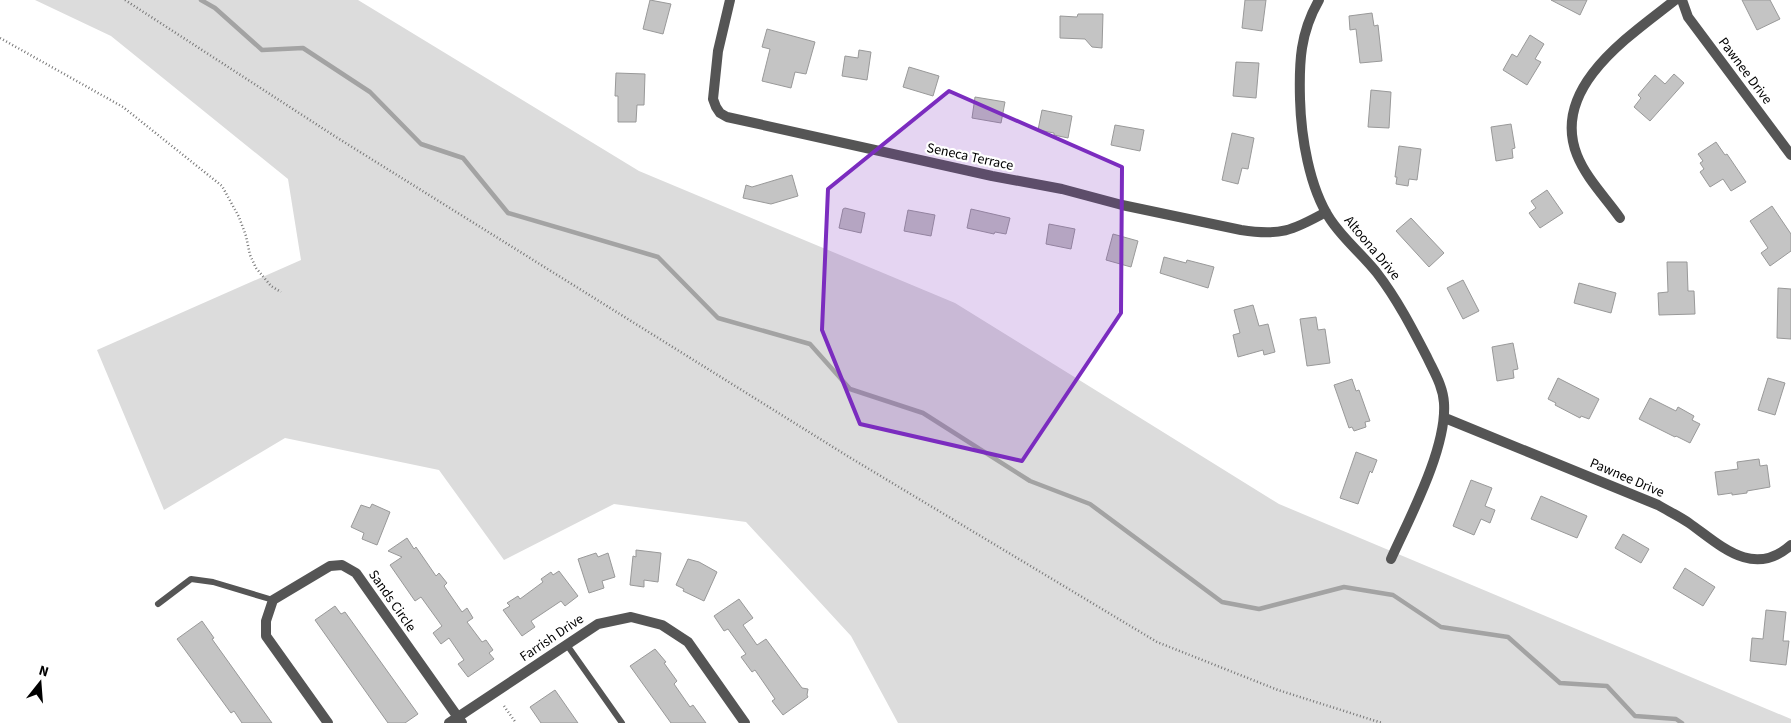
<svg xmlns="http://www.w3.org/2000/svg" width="1791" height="723" viewBox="0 0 1791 723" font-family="'Source Sans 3',sans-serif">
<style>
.green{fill:#dcdcdc}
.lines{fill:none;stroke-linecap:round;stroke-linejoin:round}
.stream{stroke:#a3a3a3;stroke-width:4.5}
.building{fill:#c4c4c4;stroke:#999}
.path{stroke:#777;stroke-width:2.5;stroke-dasharray:1 2.5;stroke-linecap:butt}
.service{stroke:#555;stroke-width:6}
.minor{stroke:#555;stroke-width:10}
.marked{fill:#7b2cbf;fill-opacity:0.2;stroke:#7b2cbf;stroke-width:4;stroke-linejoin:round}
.labels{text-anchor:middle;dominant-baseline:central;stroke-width:4.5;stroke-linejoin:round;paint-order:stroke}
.street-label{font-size:14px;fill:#000;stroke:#fff}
</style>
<rect width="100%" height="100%" fill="#fff"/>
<!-- green -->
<path class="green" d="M35 0H358L639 171 955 303 1279 504 1791 719V723H898L851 636 746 522 614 504 504 560 439 470 285 438 164 510 97 350 301 260 288 179 111 36Z"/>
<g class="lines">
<!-- stream -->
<path class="stream" d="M201 0 215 8 262 50 303 48 370 92 421 144 463 158 508 213 658 257 718 318 810 344 850 389 923 413 1030 481 1090 504 1222 602 1259 609 1344 587 1393 595 1441 627 1508 637 1560 683 1607 686 1635 716 1676 719 1682 723"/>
</g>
<!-- building -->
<path class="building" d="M650 0 671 4 663 34 643 29Z
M1245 0H1266L1262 31 1242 28Z
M1551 0H1587L1580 15Z
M1742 0H1770L1780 19 1757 30Z
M1372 13 1374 26 1378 25 1382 61 1360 63 1356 29 1350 30 1349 16Z
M1078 14H1103L1102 48 1092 47 1085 39 1060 38V16L1077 17Z
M767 29 815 42 806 74 795 72 791 88 762 81 770 49 762 47Z
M1530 35 1544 44 1535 59 1541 62 1527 85 1503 70 1512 54 1517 57Z
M859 50 871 52 867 80 842 76 845 56 858 58Z
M1236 62 1259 63 1256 98 1233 96Z
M909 67 939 76 933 96 903 87Z
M616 73 645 74 644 105H637L636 122H618V96H615Z
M1674 74 1684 83 1650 121 1634 107 1641 98 1638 95 1655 75 1665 84Z
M1371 90 1391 92 1389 128 1368 127Z
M975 97 1005 102 1001 123 972 118Z
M1042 110 1072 116 1068 138 1054 135V133L1038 130Z
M1511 124 1515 148 1512 149 1513 158 1496 161 1491 127Z
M1115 125 1144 130 1140 151 1111 145Z
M1232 133 1254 138 1248 169 1242 168 1238 184 1222 180Z
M1716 142 1725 155 1727 154 1746 182 1731 191 1723 179 1710 187 1700 172 1704 169 1700 163 1703 161 1698 154Z
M1399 146 1421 149 1417 180 1409 179 1408 186 1396 184 1397 177H1395Z
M792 175 798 196 771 204 743 198 746 185 752 187Z
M1547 190 1563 213 1540 228 1529 213 1536 208 1531 201Z
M1772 206 1791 234V251L1770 266 1761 253 1768 248 1750 221Z
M845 208 865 213 861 233 839 228 843 209Z
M971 209 1010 218 1006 234 995 232 994 234 967 228Z
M908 210 935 215 931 236 904 231Z
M1411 218 1444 253 1429 267 1396 231Z
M1049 224 1075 229 1071 249 1046 244Z
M1113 234 1138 241 1131 267 1106 260Z
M1164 257 1186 263 1187 260 1214 267 1208 288 1160 273Z
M1667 262H1687L1688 291H1694L1695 314 1659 315 1658 293 1668 292Z
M1463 280 1479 311 1463 319 1447 288Z
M1579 283 1616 293 1611 313 1574 303Z
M1778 288 1791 289V339L1777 338Z
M1253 305 1259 326 1268 324 1275 352 1264 355 1263 350 1238 357 1233 335 1240 333 1234 310Z
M1316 317 1318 330 1325 329 1330 363 1307 366 1300 319Z
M1513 343 1518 369 1513 370 1514 378 1497 381 1492 347Z
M1558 378 1599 399 1589 419 1581 416 1580 418 1555 405 1556 403 1548 399Z
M1768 378 1785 383 1775 415 1758 410Z
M1352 379 1356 391 1359 390 1370 421 1365 422 1366 427 1354 431 1352 427 1349 428 1334 385Z
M1650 398 1676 411 1678 407 1694 416 1692 420 1700 424 1690 443 1676 436 1675 437 1639 419Z
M1356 452 1377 460 1372 473 1370 471 1358 504 1340 498Z
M1759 459 1760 466 1767 465 1770 487 1747 491V493L1732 495V493L1718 495 1715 472 1738 469 1737 462Z
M1471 480 1492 488 1485 506 1495 510 1490 523 1481 519 1474 535 1453 526Z
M1541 496 1587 516 1577 538 1531 519Z
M372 504 390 512 377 545 362 539 364 533 351 527 361 505 370 508Z
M1623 534 1649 549 1641 563 1615 548Z
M407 538 414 549 416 547 436 576 439 573 447 583 444 586 462 612 467 608 473 618 467 622 482 642 486 640 493 650 489 653 494 659 468 677 458 664 464 660 449 638 441 644 433 633 442 626 421 597 415 601 390 565 402 557 388 551Z
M636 550 661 553 658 582 644 580V587L630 585 633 556 636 557Z
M596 553 598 557 608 553 615 577 602 581 604 588 589 593 578 559Z
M688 559 699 562 717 572 704 601 683 591 684 589 676 585Z
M1685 568 1715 587 1703 606 1673 588Z
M559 571 578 596 565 606 561 601 531 621 535 627 522 636 503 610 510 606 507 603 518 596 520 599 543 582 541 579 551 572 553 575Z
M739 599 753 618 743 625 757 645 766 639 802 688 808 689 807 695 808 697 783 715 772 701 775 699 755 670 752 672 741 657 746 654 728 629 724 631 714 616Z
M335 606 341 614 345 612 418 714 405 723H388L315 620Z
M1766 610 1786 612 1783 641H1789L1786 665 1750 661 1752 638 1763 639Z
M202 621 214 638 212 639 272 723H242L234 711 231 713 177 639Z
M655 649 666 662 664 663 677 681 674 684 690 707 693 705 706 723H671L630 666Z
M555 690 578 723H541L530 707Z"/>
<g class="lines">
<!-- path -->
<path class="path" d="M125 0 336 137 849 457 1157 642 1278 690 1382 723
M0 38 123 107 222 186 239 217 246 236 250 255 256 268 271 286 281 292
M504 706 516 723"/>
<!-- service -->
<path class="service" d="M158 604 191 579 213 582 273 600
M567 645 622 723"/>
<!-- minor -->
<path class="minor" d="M730 0 718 51 713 99 716 107 720 113 727 117 992 176 1062 189 1122 205 1241 230C1280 236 1292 231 1326 212
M1319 0C1300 33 1299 62 1300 99 1301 136 1309 187 1330 219 1343 239 1362 254 1377 273 1397 299 1412 328 1427 357 1434 372 1443 386 1444 403 1447 448 1410 517 1391 559
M1682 0 1688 17 1791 155
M1620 218C1606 198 1586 178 1577 155 1550 87 1631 35 1675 0
M1445 418 1658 505C1668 511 1679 516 1689 523 1720 545 1753 579 1791 545
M328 723 266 636V621L273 600 330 566 342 565 356 573 462 723
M449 723 598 624 631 617 662 625 688 642 745 723"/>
</g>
<!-- marked area -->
<path class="marked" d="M949 91 1122 167 1121 313 1022 461 860 424 822 330 828 189Z"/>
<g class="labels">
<!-- street labels -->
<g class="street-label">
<text transform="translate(1745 71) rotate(53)">Pawnee Drive</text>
<text transform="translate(970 157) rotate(12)">Seneca Terrace</text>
<text transform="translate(1372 248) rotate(50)">Altoona Drive</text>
<text transform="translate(1627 478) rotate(23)">Pawnee Drive</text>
<text transform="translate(392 601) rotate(55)">Sands Circle</text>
<text transform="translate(552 638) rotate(-34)">Farrish Drive</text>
</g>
</g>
<!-- north arrow -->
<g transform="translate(40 683) rotate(17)" stroke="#ffffff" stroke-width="4" paint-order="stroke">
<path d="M0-4L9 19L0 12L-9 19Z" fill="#000000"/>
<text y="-8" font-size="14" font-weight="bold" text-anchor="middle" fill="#000000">N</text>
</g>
</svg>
